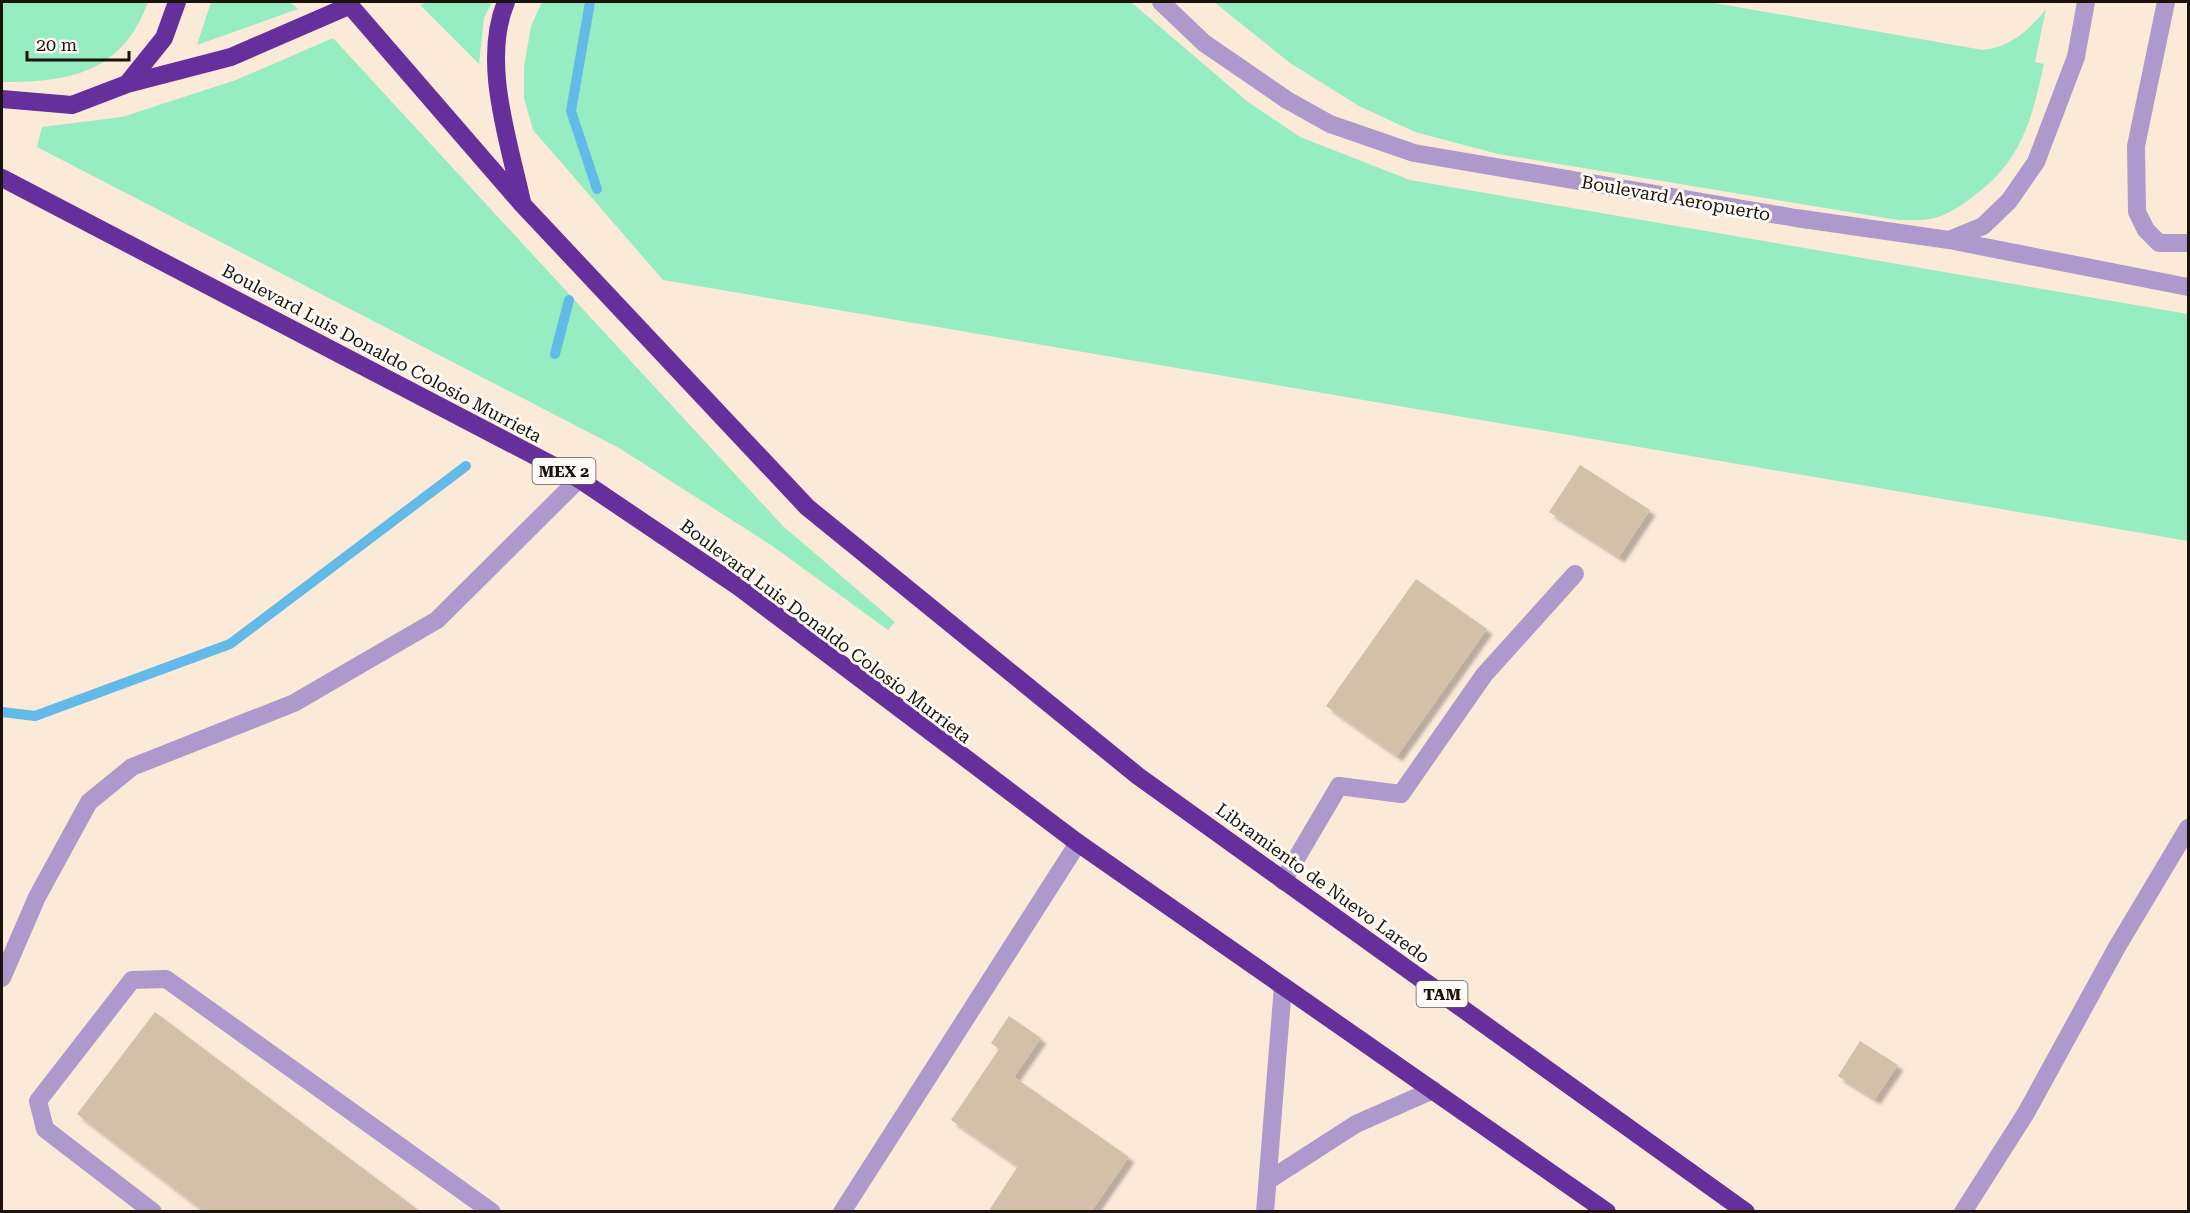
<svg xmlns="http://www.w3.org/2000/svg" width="2190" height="1213" viewBox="0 0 2190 1213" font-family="'Roboto Serif',serif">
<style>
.green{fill:#96edc2}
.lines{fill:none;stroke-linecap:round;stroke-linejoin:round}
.stream{stroke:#63b9e8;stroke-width:10}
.building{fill:#d4bfa9;filter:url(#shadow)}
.minor{stroke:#ad99cb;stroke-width:18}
.highway{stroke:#66309c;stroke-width:18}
.labels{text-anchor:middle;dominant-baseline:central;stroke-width:6;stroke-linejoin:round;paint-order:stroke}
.shield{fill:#fefaf5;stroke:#5f5851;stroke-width:1.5}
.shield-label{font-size:16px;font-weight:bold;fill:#1b130b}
.street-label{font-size:18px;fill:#1b130b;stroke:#fefaf5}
</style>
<defs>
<filter id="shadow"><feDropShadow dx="5.5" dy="5.5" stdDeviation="1.5" flood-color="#0004"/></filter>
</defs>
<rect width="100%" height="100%" fill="#fcead8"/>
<!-- green -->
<path class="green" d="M2 2H148C122 73 70 82 2 82Z
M211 2H290L298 9 197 45Z
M428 2H492L484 18 479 64 420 5Z
M542 2H1131L1248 102 1300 137 1410 180 2188 314V541L663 280 533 130 524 98V67L531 26Z
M1214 2H1709L1983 50C2011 47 2029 30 2046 9L2035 62 2044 64C2032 119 2022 160 1975 195 1964 204 1949 214 1935 218 1924 221 1910 220 1898 220L1498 154 1415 132 1359 106 1290 63Z
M333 38 783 526 895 622 888 630 771 545 619 448 37 147 42 127 122 117 236 80Z"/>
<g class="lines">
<!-- stream -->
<path class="stream" d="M590 2 571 111 597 189
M555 354 569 300
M2 712 35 716 230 644 466 466"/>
</g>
<!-- building -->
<path class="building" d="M1580 465 1650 510 1619 557 1549 512Z
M1416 579 1487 629 1397 756 1326 706Z
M155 1012 421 1212H205L77 1114Z
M1009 1016 1041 1038 1014 1077 1129 1157 1091 1212H988L1018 1166 951 1120 999 1049 991 1043Z
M1860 1041 1898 1065 1875 1099 1838 1076Z"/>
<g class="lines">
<!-- minor -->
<path class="minor" d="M1161 2 1204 43 1287 100 1330 124 1414 153 1796 218 1949 240 1983 226 2009 201 2036 162 2076 57 2086 2
M2166 2 2136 146 2137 212 2146 230 2159 243H2188
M1949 240 2188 287
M1283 881 1339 786 1401 794 1484 675 1575 574
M2 978 37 897 89 802 132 767 294 703 437 620 579 479
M1269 1180 1356 1124 1433 1090
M153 1212 45 1129 38 1101 132 980 166 979 492 1212
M842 1212 1078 843
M1265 1212 1283 986
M1963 1212 2026 1113 2117 947 2188 828"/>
<!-- highway -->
<path class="highway" d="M347 2 522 204 807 507 1138 776 1746 1212
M506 2C481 62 509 141 522 202
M127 84 231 57 351 5
M2 99 72 105 127 84 164 38 177 2
M2 178 579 479 739 587 1078 843 1607 1212"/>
</g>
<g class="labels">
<!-- shield labels -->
<g class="shield">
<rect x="532.5" y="458" width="63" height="26" rx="4.5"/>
<rect x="1416.5" y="981" width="51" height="26" rx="4.5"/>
</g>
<g class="shield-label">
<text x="564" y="471">MEX 2</text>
<text x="1442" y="994">TAM</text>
</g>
<!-- street labels -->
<g class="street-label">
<text transform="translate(1676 198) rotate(10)">Boulevard Aeropuerto</text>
<text transform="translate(382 353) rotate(28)">Boulevard Luis Donaldo Colosio Murrieta</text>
<text transform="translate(826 631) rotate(37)">Boulevard Luis Donaldo Colosio Murrieta</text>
<text transform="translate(1323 883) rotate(36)">Libramiento de Nuevo Laredo</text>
</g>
</g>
<!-- border -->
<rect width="2190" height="1213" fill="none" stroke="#1b130b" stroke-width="6"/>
<!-- scale -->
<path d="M27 51v9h102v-9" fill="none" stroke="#1b130b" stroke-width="3"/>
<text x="36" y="51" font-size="18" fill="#1b130b" stroke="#fefaf5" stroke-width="4.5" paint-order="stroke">20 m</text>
</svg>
